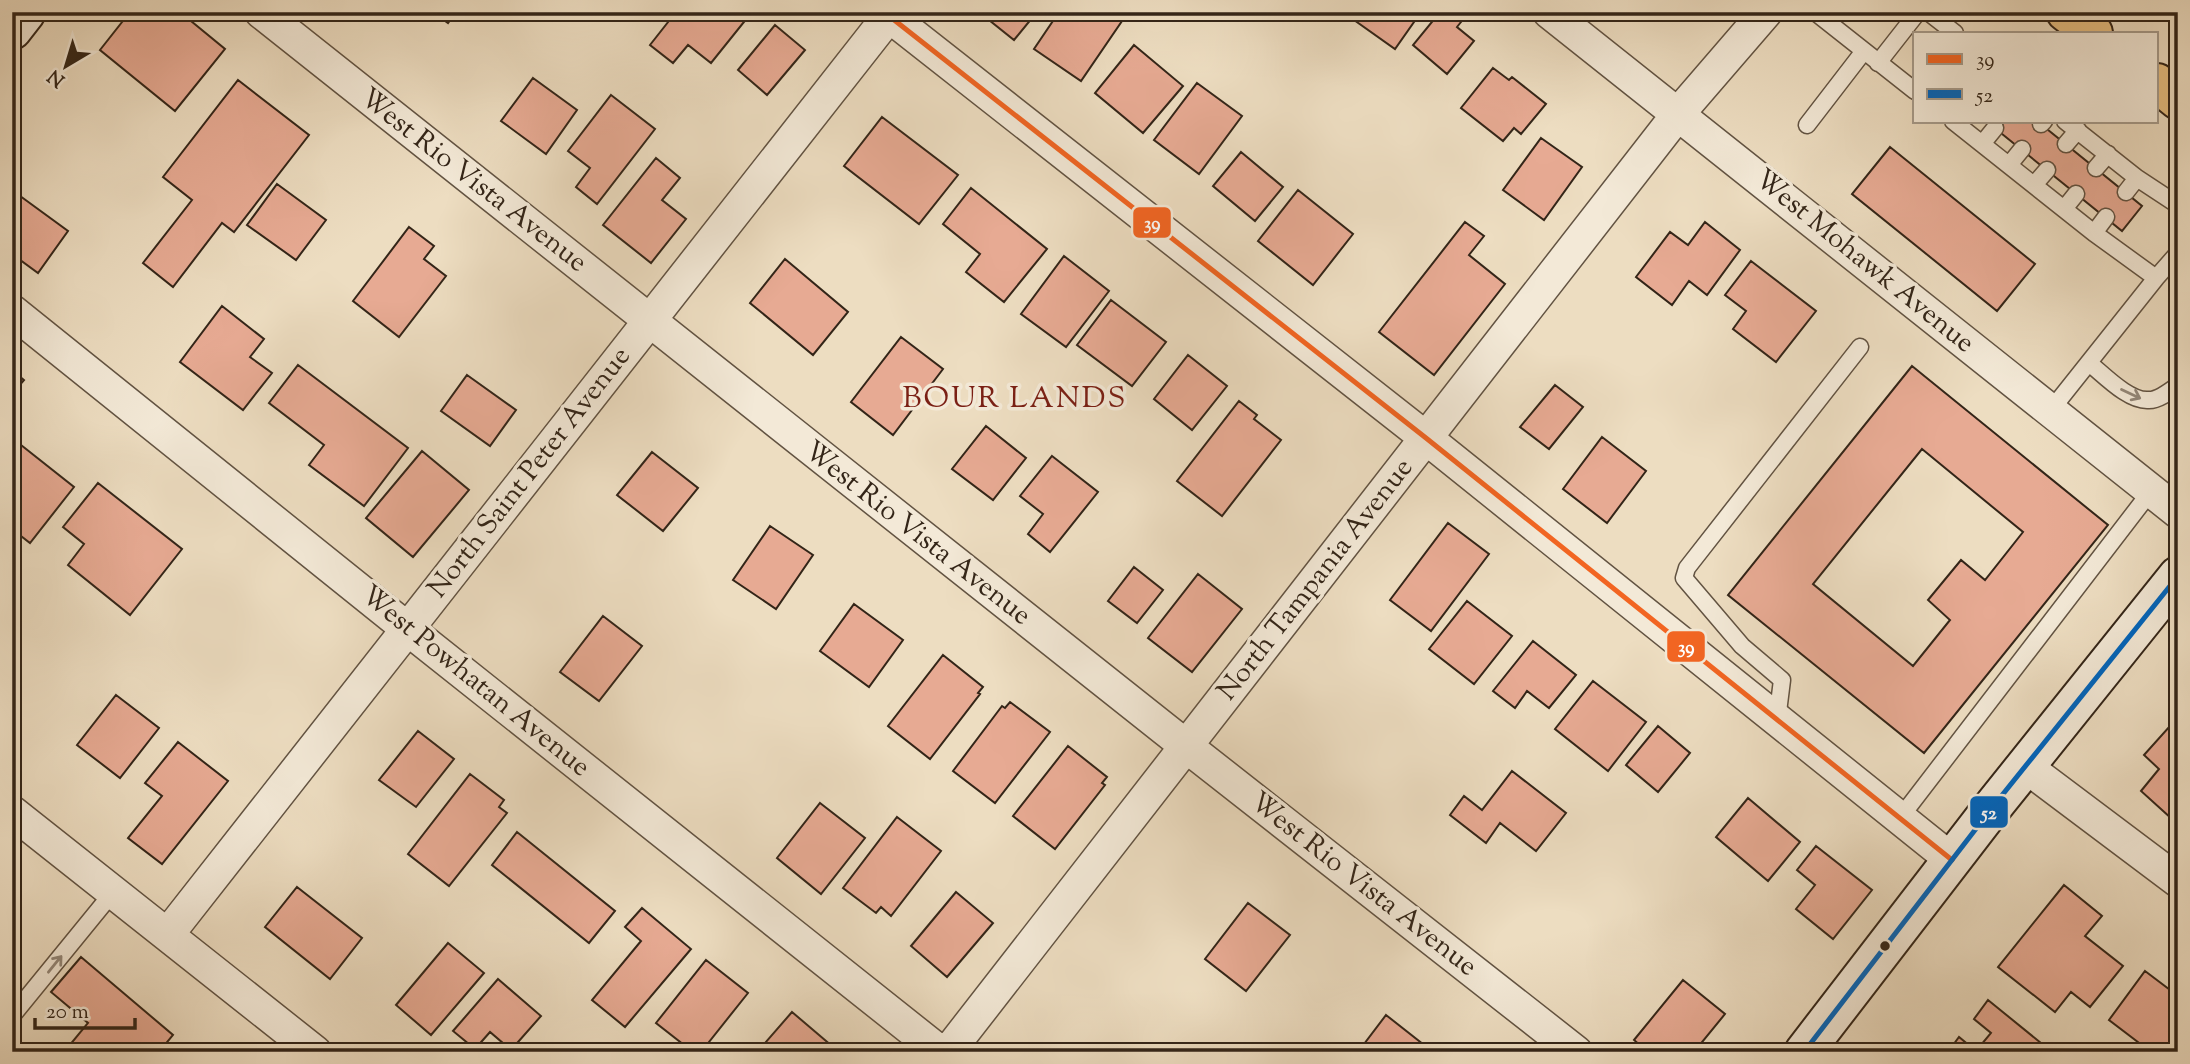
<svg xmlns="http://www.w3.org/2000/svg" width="2190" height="1064" viewBox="0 0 2190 1064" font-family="'Sorts Mill Goudy',serif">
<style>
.building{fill:#e7aa93;stroke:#332518;stroke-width:2;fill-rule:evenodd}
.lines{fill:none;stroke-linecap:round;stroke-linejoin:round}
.lane-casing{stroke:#625342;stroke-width:19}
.street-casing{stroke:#625342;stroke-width:35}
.secondary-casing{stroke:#332518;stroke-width:42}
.primary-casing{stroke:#332518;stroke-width:42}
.lane{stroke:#f3e9d7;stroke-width:16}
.street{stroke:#f3e9d7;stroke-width:32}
.secondary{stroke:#f3e9d7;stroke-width:38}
.primary{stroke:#e6be80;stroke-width:38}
.bus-1-casing{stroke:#f3e9d7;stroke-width:10}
.bus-2-casing{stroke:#f3e9d7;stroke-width:10}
.bus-1{stroke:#f26522;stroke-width:5}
.bus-2{stroke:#0065bd;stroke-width:5}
.oneway{stroke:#938778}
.bus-dot{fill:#332518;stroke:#f3e9d7;stroke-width:2.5}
.labels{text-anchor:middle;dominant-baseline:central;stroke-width:7;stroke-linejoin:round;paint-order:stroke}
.street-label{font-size:28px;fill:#332518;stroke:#f3e9d7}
.neighbourhood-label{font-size:30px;letter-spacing:2px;fill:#7a1f14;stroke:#f3e9d7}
.line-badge{stroke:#f3e9d7;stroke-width:2.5}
.badge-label{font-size:19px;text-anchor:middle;font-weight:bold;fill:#fff}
</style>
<rect width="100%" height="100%" fill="#edddc1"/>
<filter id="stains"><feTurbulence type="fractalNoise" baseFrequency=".00286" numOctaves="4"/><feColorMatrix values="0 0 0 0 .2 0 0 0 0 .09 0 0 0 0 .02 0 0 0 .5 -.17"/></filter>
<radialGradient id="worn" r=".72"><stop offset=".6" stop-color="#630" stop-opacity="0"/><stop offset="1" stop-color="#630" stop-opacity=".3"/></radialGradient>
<!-- building -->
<path class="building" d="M130 12H180L225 49 175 111 100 50Z
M433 12H456L448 23Z
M676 12H752L711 63 688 45 673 63 650 45Z
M979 12H1037L1014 40Z
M1059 12H1108L1122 21 1081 81 1034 49Z
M1349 12H1421L1395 49 1347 15Z
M1440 12H1469L1457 27 1474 41 1447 74 1413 45Z
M775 25 805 50 767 95 738 70Z
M1134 45 1183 86 1143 133 1095 93Z
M1493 68 1509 80 1512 77 1546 104 1521 134 1514 128 1503 141 1461 108Z
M533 78 577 110 546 154 501 121Z
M238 80 309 135 234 232 222 223 173 287 143 263 192 200 163 177Z
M1197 83 1242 116 1199 174 1154 140Z
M611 95 655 129 597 204 576 187 590 168 568 151Z
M882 117 958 175 919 224 844 166Z
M1986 121H2037L2142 206 2122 231Z
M1541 138 1582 167 1544 220 1503 190Z
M1890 147 2035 264 1997 311 1852 194Z
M1241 152 1283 187 1255 221 1213 186Z
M656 158 680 178 662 200 686 219 651 263 603 225Z
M277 184 326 220 296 260 247 225Z
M971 188 1047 249 1004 302 966 272 980 254 943 224Z
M1298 190 1353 234 1313 285 1258 241Z
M16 193 68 231 38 273 12 254V198Z
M1465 222 1484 236 1469 255 1505 284 1434 375 1379 332Z
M1705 222 1740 250 1707 295 1689 281 1672 305 1636 277 1670 232 1688 245Z
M409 227 434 246 424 259 446 276 399 337 353 301Z
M1064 256 1109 291 1066 347 1021 314Z
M785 259 848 312 813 355 750 303Z
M1751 261 1816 311 1776 362 1733 329 1746 311 1725 295Z
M1111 300 1166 342 1132 386 1077 345Z
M222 306 264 339 250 357 272 373 243 410 180 362Z
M901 337 943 369 893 435 851 402Z
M1188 355 1227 386 1192 430 1154 399Z
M298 365 408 448 364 506 309 465 324 445 269 403Z
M1912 366 2108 525 1924 753 1728 595ZM1922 449 2023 532 1985 580 1961 560 1928 600 1950 620 1913 666 1813 584Z
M12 370 24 380 12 394Z
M467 375 516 410 490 446 441 411Z
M1555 385 1583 407 1549 449 1520 427Z
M1239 401 1257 415 1254 419 1281 440 1222 516 1177 481Z
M986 426 1026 458 993 500 952 469Z
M1602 437 1646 471 1607 523 1563 489Z
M21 445 74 487 30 543 12 529V456Z
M422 451 469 490 413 557 366 518Z
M652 452 698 488 663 531 617 495Z
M1052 456 1098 492 1050 552 1028 534 1043 514 1020 496Z
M98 483 182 549 130 615 68 565 84 544 63 527Z
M1448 523 1489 554 1431 631 1390 600Z
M770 526 813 555 776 609 733 580Z
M1134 567 1163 590 1137 623 1108 601Z
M1198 574 1242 609 1192 672 1148 638Z
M1467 601 1512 636 1474 684 1429 649Z
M854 604 903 640 869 687 820 651Z
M603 616 642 646 599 701 560 672Z
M1533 641 1576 675 1549 708 1527 691 1515 708 1493 691Z
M943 655 983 687 978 693 980 694 930 759 888 726Z
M1593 681 1646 722 1608 771 1555 729Z
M116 695 159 728 120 778 77 745Z
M1010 702 1050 732 995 803 953 771 1002 706 1005 708Z
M2178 717V812L2172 819 2141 791 2159 769 2144 755Z
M1658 726 1690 753 1658 792 1626 765Z
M418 731 454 759 416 807 379 780Z
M178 742 228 781 162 864 128 838 162 796 145 783Z
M1068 746 1107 777 1102 783 1105 785 1055 849 1013 816Z
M1512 771 1566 813 1536 851 1500 823 1486 843 1450 815 1464 796 1482 810Z
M470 774 504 800 499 807 507 813 449 886 408 854Z
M1748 798 1800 842 1768 881 1716 837Z
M820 803 865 838 821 894 777 858Z
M897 817 941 851 891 916 881 907 876 913 843 888Z
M517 832 615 911 589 943 492 865Z
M1816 846 1872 890 1833 939 1796 909 1815 885 1797 870Z
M2064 885 2102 916 2085 936 2123 966 2090 1007 2071 992 2055 1012 1998 967Z
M297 887 362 938 330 979 265 927Z
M956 892 993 923 947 977 911 946Z
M1248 903 1290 935 1246 991 1205 959Z
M642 908 691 949 625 1027 592 1000 641 941 625 927Z
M448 943 484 973 431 1035 396 1005Z
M81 957 173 1035 159 1052H64L88 1023 51 992Z
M706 960 748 993 701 1052H693L656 1023Z
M2145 971 2178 996V1034L2164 1052H2151L2109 1020Z
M498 979 541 1016 511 1050 490 1032 475 1049 453 1031Z
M1683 980 1725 1014 1694 1052H1648L1634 1040Z
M1988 1000 2052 1052H1948L1959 1037 1976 1051 1991 1033 1974 1019Z
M792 1012 839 1052H761L759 1050Z
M1386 1015 1433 1052H1358Z"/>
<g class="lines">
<!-- lane casing -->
<g class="lane-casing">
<path id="lane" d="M1815 12 1915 91
M1928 12 1955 33
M1878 63 1918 12
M1953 121 2094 233 2156 278 2051 410
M2065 121 2137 178 2178 205
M2041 124 2044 121
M1807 125 1864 51
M1982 144 1995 128
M2066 144 2078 130
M2009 165 2022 149
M2096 168 2108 154
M2034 185 2047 170
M2126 192 2137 178
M2064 209 2076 194
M2094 233 2106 217
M2156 278 2178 253
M2089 363C2103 374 2129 402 2149 400 2159 400 2170 391 2178 385
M1777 720 1782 680 1742 646 1684 578 1687 568 1860 347
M1900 818 2151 491
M12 1016 114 891"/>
</g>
<!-- street casing -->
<g class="street-casing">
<path id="street" d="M261 12 1186 746 1576 1052
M884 12 1426 438 1952 860
M1549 12 2178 512
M12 311 409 630 940 1052
M2025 766 2178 881
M12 812 315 1052
M168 934 892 12
M948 1052 1678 114 1766 12"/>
</g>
<!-- secondary casing -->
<g class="secondary-casing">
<path id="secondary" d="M12 30 26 12
M1804 1052 1995 804 2178 576"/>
</g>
<!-- primary casing -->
<g class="primary-casing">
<path id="primary" d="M2066 12 2093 33
M2157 83 2178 100"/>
</g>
<!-- lane -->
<use href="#lane" class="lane"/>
<!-- street -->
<use href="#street" class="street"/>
<!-- secondary -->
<use href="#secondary" class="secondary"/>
<!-- primary -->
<use href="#primary" class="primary"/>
<!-- bus-1 casing -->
<g class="bus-1-casing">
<path id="bus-1" d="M884 12 1426 438 1952 860"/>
</g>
<!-- bus-2 casing -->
<g class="bus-2-casing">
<path id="bus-2" d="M1804 1052 1995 804 2178 576"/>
</g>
<!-- bus-1 -->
<use href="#bus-1" class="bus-1"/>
<!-- bus-2 -->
<use href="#bus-2" class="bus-2"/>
</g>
<!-- one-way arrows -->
<defs><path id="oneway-shaft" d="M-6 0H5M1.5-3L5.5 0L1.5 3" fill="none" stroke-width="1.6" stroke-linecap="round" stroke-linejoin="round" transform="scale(1.75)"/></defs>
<g class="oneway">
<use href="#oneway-shaft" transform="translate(2131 394) rotate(25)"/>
<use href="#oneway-shaft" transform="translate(55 964) rotate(-51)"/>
</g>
<!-- markers -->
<circle class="bus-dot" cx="1885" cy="946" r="6"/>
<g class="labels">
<!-- street labels -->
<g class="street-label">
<text transform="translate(473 181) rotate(38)">West Rio Vista Avenue</text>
<text transform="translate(1864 262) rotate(39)">West Mohawk Avenue</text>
<text transform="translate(530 473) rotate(-52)">North Saint Peter Avenue</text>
<text transform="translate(917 534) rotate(38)">West Rio Vista Avenue</text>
<text transform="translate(1316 580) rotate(-52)">North Tampania Avenue</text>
<text transform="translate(475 682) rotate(39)">West Powhatan Avenue</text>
<text transform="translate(1363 885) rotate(38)">West Rio Vista Avenue</text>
</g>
<!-- neighbourhood labels -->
<g class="neighbourhood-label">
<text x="1015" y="399">BOUR LANDS</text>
</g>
</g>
<g class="line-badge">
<rect x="1132" y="206" width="40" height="33" rx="7" fill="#f26522"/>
<rect x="1666" y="630" width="40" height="33" rx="7" fill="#f26522"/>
<rect x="1969" y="795" width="40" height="34" rx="7" fill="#0065bd"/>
</g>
<g class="badge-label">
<text x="1152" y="229">39</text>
<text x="1686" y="653">39</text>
<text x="1989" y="819">52</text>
</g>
<!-- margin -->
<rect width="2190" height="1064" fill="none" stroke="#edddc1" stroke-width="42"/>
<rect x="14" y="14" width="2162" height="1036" fill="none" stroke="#332518" stroke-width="3.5"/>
<rect x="21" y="21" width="2148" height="1022" fill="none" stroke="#332518" stroke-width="2"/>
<!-- legend -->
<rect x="1913" y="32" width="245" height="91" fill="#f3e9d7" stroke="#a69b8b" stroke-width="2"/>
<rect x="1927" y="54" width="35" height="10" fill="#f26522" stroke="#a69b8b" stroke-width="2"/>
<text x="1976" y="66" font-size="21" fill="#332518">39</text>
<rect x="1927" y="89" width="35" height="10" fill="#0065bd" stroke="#a69b8b" stroke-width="2"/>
<text x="1976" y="102" font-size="21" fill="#332518">52</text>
<!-- north arrow -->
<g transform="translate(66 66) rotate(218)" stroke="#f3e9d7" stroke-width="5" paint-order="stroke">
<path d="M0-5L12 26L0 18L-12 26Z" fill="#332518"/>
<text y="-10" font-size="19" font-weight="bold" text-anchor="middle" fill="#332518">N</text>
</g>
<!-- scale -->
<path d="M35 1018v10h100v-10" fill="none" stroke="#332518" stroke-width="3.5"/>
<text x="46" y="1018" font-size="21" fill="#332518" stroke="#f3e9d7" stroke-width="5" paint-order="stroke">20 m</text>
<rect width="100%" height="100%" filter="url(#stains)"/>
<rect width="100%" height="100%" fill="url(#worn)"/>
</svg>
